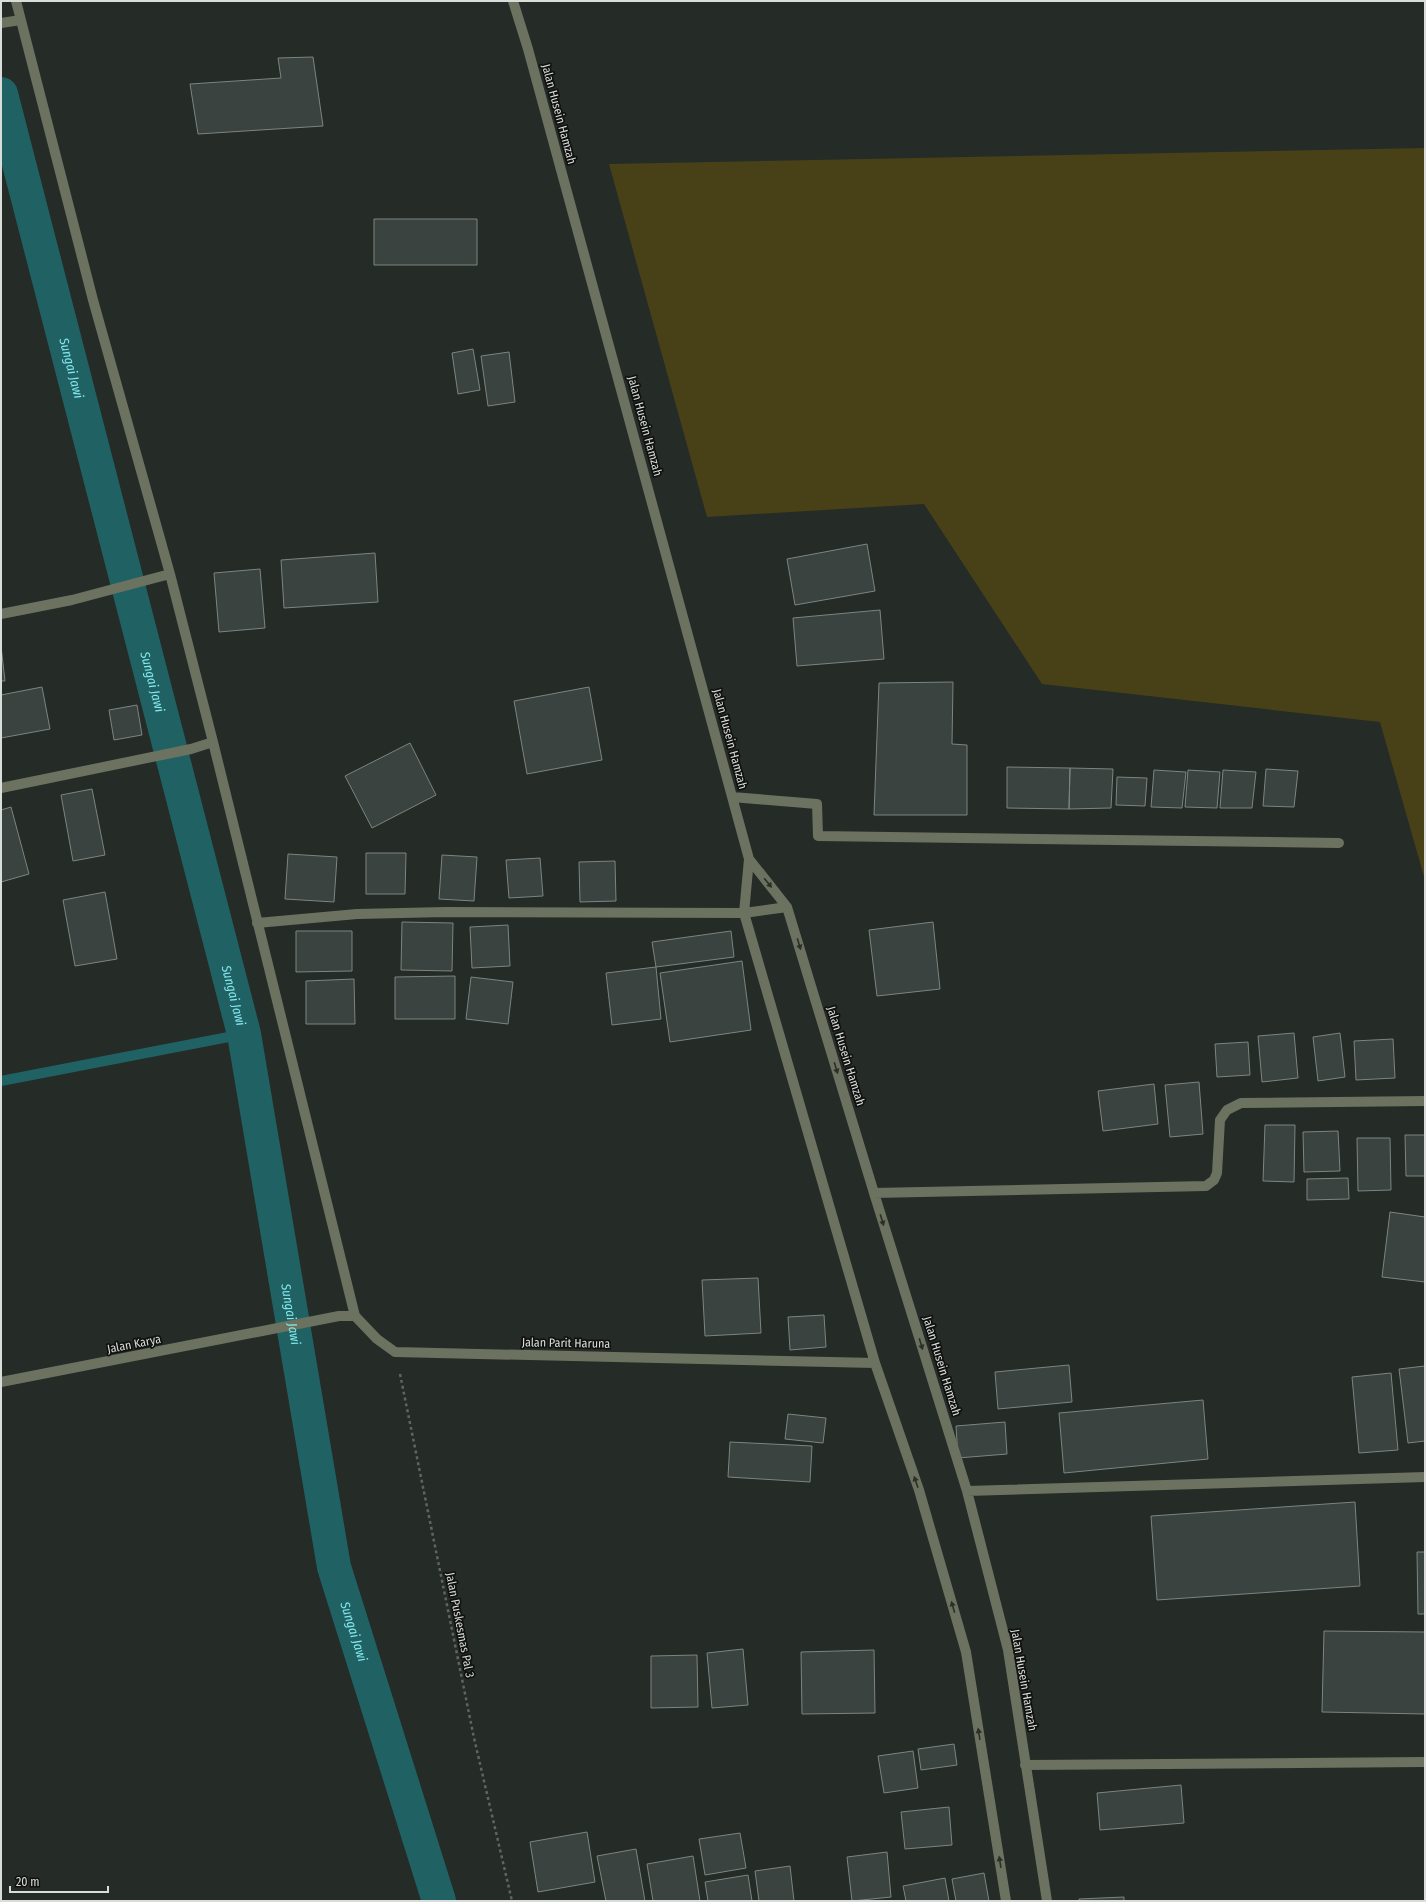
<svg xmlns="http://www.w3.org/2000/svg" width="1426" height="1902" viewBox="0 0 1426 1902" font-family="'Fira Sans Condensed',sans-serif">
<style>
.green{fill:#484118}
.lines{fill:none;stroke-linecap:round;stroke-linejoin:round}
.stream{stroke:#206264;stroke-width:10}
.canal{stroke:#206264;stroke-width:34}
.building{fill:#3a4340;stroke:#7c8582}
.path{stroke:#5f6560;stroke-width:2.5;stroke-dasharray:3 3;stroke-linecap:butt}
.minor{stroke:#6b7260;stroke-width:10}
.oneway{fill:#2b2f28}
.labels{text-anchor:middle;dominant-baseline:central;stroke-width:3.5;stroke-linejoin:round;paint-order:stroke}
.street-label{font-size:12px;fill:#dadeda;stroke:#101210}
.water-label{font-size:13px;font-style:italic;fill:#83e8ec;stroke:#101210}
</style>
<rect width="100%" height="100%" fill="#252b26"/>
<!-- green -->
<path class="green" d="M1425 148V880L1380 722 1042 684 924 504 707 517 609 164Z"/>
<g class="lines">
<!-- stream -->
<path class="stream" d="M1 1081 244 1034"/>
<!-- canal -->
<path class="canal" id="s1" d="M1 94 244 1034 334 1567 439 1901"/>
</g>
<!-- building -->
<path class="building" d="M313 57 323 126 198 134 190 84 281 78 278 58Z
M374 219H477V265H374Z
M473 349 480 390 458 394 452 353Z
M509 352 515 402 488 406 481 356Z
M867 544 875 591 795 605 787 559Z
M375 553 378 602 284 608 281 560Z
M260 569 265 628 219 632 214 573Z
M880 610 884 659 797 666 793 618Z
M1 646 5 681H1Z
M953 682 952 744 967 745V815H874L879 683Z
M42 687 50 729 1 738V695Z
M589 687 602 760 527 774 514 701Z
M137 705 142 735 114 740 109 710Z
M410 743 436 795 372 828 345 776Z
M1007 767 1070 768 1069 809 1007 808Z
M1070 768 1113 769 1111 808 1069 809Z
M1266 769 1298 771 1294 807 1263 806Z
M1154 770 1186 772 1182 808 1151 807Z
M1188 770 1220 772 1217 808 1185 807Z
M1223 770 1256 772 1252 808H1220Z
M1117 777 1147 778 1145 806 1116 805Z
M92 789 105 855 73 861 61 795Z
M11 807 29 874 1 882V810Z
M366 853H406L405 894H366Z
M288 854 337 857 334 902 285 899Z
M442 855 477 857 474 901 439 899Z
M540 858 543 896 509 898 506 860Z
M615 861 616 901 580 902 579 862Z
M105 892 117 959 75 966 63 900Z
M402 922 453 923 452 971 401 970Z
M933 922 940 989 877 996 869 930Z
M508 925 510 966 472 968 470 927Z
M296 931H352V971L296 972Z
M731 931 734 957 656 967 652 942Z
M742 961 751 1030 670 1042 660 973Z
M656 967 661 1019 612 1025 606 973Z
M455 976V1019H395V977Z
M471 977 513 982 508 1024 466 1019Z
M354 979 355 1024H306V981Z
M1294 1033 1298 1078 1262 1082 1258 1036Z
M1340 1033 1345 1077 1318 1081 1313 1037Z
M1393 1039 1395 1078 1356 1080 1354 1041Z
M1248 1042 1250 1075 1217 1077 1215 1044Z
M1199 1082 1203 1134 1170 1137 1165 1085Z
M1154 1084 1158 1124 1103 1131 1098 1091Z
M1265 1125H1295L1294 1182 1263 1181Z
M1338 1131 1340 1171 1304 1172 1303 1132Z
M1405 1135H1425V1176H1406Z
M1357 1138H1390L1391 1190 1358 1191Z
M1348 1178 1349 1199 1307 1200V1179Z
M1390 1212 1425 1217V1282L1382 1277Z
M758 1278 761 1333 705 1336 702 1280Z
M824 1315 826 1347 790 1350 788 1317Z
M1069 1365 1072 1402 998 1409 995 1372Z
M1425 1366V1441L1408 1443 1399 1369Z
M1391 1373 1398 1450 1359 1453 1352 1377Z
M1203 1400 1208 1459 1064 1473 1059 1413Z
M788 1414 826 1418 823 1443 785 1439Z
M1005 1422 1007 1454 958 1458 956 1426Z
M730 1442 812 1446 810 1482 728 1477Z
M1355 1502 1360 1586 1157 1600 1151 1516Z
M1417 1552H1425V1614H1418Z
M1324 1631 1425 1632V1714L1322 1712Z
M743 1649 748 1705 712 1708 707 1653Z
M874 1650 875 1713 802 1714 801 1652Z
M697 1655 698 1707 651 1708V1656Z
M954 1744 957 1765 921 1770 918 1749Z
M913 1751 918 1788 884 1793 878 1756Z
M1181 1785 1184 1823 1100 1830 1097 1793Z
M949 1807 952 1845 905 1849 901 1812Z
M587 1832 595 1882 538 1892 530 1842Z
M740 1833 746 1868 705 1875 699 1839Z
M636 1849 645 1901H606L597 1856Z
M887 1852 891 1897 852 1901 847 1857Z
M693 1856 700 1901H653L647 1864Z
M790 1866 794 1901H759L755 1871Z
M984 1873 989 1901H956L952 1879Z
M748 1875 752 1901H708L705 1882Z
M945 1878 949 1901H906L903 1886Z
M1124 1897V1901H1079V1899Z"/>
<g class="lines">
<!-- path -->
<path class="path" d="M400 1374 474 1738 512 1901"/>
<!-- minor -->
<path class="minor" d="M16 1 93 300 170 574 213 742 355 1316
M513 1 528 49 749 859 744 913 875 1363 919 1490 966 1652 1006 1901
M1 23 21 20
M1 614 72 600 170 574
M1 788 191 749 213 742
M732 797 817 804 818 836 1339 843
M749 859 787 907 874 1193 967 1491 1008 1650 1047 1901
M257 923 357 914 446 912 744 913 787 907
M874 1193 1206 1186 1214 1180 1217 1173 1220 1120 1227 1110 1241 1103 1425 1101
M1 1382 339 1316H355L377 1339 395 1352 875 1363
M967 1491 1425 1477
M1025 1765 1425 1762"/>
</g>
<!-- one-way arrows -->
<defs><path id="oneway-solid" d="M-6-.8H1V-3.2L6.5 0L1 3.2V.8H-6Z"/></defs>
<g class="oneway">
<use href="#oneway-solid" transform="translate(768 883) rotate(51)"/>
<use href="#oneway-solid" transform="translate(799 944) rotate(73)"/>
<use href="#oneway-solid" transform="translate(836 1068) rotate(73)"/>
<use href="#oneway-solid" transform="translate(882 1220) rotate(73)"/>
<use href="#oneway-solid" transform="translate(921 1344) rotate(73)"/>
<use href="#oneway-solid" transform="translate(916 1482) rotate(-109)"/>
<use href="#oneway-solid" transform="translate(953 1607) rotate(-106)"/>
<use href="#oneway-solid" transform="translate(979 1734) rotate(-99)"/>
<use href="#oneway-solid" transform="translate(1000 1862) rotate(-99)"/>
</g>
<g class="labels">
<!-- street labels -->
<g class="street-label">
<text transform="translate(559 114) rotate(75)">Jalan Husein Hamzah</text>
<text transform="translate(645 426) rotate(75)">Jalan Husein Hamzah</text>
<text transform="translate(730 739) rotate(75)">Jalan Husein Hamzah</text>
<text transform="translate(846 1056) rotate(73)">Jalan Husein Hamzah</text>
<text transform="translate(566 1343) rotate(1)">Jalan Parit Haruna</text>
<text transform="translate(134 1344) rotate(-11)">Jalan Karya</text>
<text transform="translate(942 1366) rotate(73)">Jalan Husein Hamzah</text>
<text transform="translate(460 1625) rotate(79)">Jalan Puskesmas Pal 3</text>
<text transform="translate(1024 1680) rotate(80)">Jalan Husein Hamzah</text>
</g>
<!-- water labels -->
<g class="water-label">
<text stroke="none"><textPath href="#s1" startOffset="283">Sungai Jawi</textPath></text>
<text stroke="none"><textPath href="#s1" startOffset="607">Sungai Jawi</textPath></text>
<text stroke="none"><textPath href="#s1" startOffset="931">Sungai Jawi</textPath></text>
<text stroke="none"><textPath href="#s1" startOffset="1255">Sungai Jawi</textPath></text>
<text stroke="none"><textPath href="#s1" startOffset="1579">Sungai Jawi</textPath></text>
</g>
</g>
<!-- border -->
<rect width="1426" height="1902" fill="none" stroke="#dadeda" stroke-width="4"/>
<!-- scale -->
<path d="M10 1886v6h98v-6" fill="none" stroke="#dadeda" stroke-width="2"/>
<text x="16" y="1886" font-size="12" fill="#dadeda" stroke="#101210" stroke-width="3" paint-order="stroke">20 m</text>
</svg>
